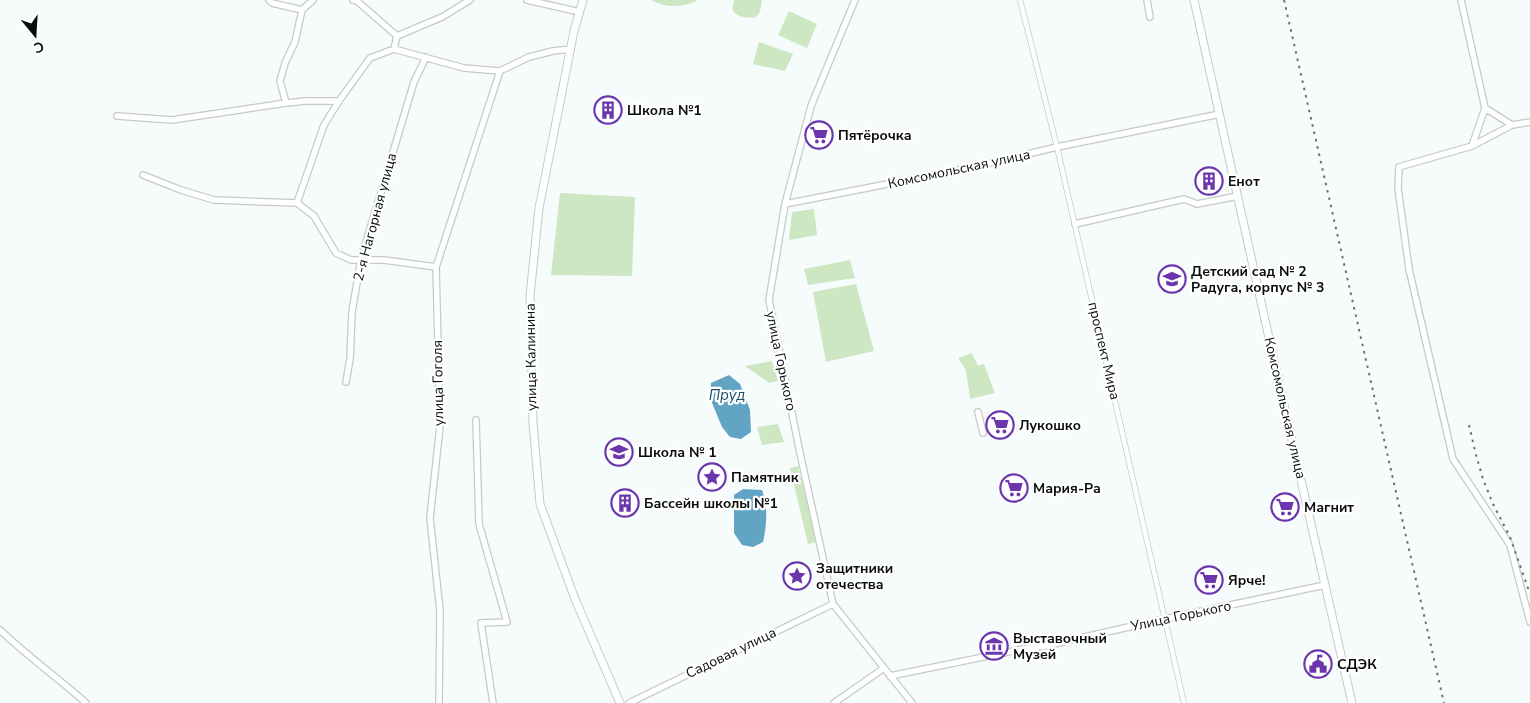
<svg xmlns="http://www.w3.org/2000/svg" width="1530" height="703" viewBox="0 0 1530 703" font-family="'Nunito Sans',sans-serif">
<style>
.green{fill:#cce7c2}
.water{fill:#62a4c3}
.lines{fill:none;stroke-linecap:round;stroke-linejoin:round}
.pedestrian-casing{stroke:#c5cac9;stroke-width:6}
.minor-casing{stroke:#c5cac9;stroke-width:8}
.tertiary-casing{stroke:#c5cac9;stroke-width:9}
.pedestrian{stroke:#fff;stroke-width:4.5}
.minor{stroke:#fff;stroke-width:5.5}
.tertiary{stroke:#fff;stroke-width:7}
.rail{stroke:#6c6f6f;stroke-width:2;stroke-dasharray:2.5 5;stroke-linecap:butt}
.labels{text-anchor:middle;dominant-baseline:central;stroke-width:4.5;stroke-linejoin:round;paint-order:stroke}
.poi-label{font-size:14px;font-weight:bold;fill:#0a0c0c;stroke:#fff;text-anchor:start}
.street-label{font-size:14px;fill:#0a0c0c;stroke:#fff}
.water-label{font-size:15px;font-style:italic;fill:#184d64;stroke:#fff}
</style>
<rect width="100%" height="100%" fill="#f6fcfb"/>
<!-- green -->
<path class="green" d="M651 0H698C682 8 666 8 651 0Z
M734 0H762C761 5 761 13 757 16 753 20 737 17 734 12 731 9 734 4 734 0Z
M789 11 817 24 807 48 778 35Z
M759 42 793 54 785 71 753 64Z
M560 193 635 197 632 276 551 275Z
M814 209 817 235 789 240 792 212Z
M850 260 855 278 808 285 804 269Z
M856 284 874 351 826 362 813 292Z
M972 353 978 366 984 364 995 393 970 399 966 370 958 358Z
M772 361 778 381 769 383 745 366Z
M778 424 784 442 762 445 757 427Z
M798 466 817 542 808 544 790 468Z"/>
<!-- water -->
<path class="water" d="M729 375 740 384 750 410 751 432 741 439 730 437 722 427 710 398 711 383Z
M743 489 762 490C768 507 767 524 763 542L753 547 742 545 734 533V495Z"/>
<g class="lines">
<!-- pedestrian casing -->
<g class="pedestrian-casing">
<path id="pedestrian" d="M1020 0 1057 147 1184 703"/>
</g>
<!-- minor casing -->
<g class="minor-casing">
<path id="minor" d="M269 0 272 3 302 10 313 0
M353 0 357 1 397 36
M527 0 580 12
M855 0 811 106 785 204 769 300 800 453 833 604 912 703
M1147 0 1150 17
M1461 0 1485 108 1472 146 1399 167 1398 188 1409 269 1453 459 1510 545 1530 622
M394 49 464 68 500 71 529 57 553 51 571 49
M286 103 280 81 285 63 295 42 302 10
M1485 108 1512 125
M117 116 172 120 286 103 306 101H339
M1472 146 1512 125 1530 122
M143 175 181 190 214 200 297 203 314 216 336 253 351 260H384L436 267
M297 203 324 125 339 101 370 58 394 49 397 36 442 17 470 0
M785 204 969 168 1057 147 1220 114
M1075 224 1184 199 1197 204 1238 196
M346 382 350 359 352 312 361 259 414 82 426 57
M978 412 983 433
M476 420 479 524 507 622 481 623 493 703
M0 630C27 656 58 678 86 703
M890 676 1023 649 1045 646 1164 619 1325 585
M439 703 440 611 430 518 440 426 436 267 500 71
M629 703 833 604
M834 703 884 668"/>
</g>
<!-- tertiary casing -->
<g class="tertiary-casing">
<path id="tertiary" d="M583 0 574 31 539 208 530 296 533 423 540 504 575 599 620 703
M1194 0 1285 410 1352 703"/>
</g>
<!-- pedestrian -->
<use href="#pedestrian" class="pedestrian"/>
<!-- minor -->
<use href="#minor" class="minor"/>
<!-- tertiary -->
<use href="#tertiary" class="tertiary"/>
<!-- rail -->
<path class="rail" d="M1284 0 1444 703
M1469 425 1476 455 1483 479 1493 504 1510 537 1530 594"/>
</g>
<!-- icons -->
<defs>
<g id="building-ring" transform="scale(1.4375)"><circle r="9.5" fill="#fff" stroke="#6b36ac" stroke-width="1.5"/><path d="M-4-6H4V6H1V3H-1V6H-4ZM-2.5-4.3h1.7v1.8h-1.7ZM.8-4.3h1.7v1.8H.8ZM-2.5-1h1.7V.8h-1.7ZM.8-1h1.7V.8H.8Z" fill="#6b36ac"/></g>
<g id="supermarket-ring" transform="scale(1.4375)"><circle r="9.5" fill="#fff" stroke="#6b36ac" stroke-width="1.5"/><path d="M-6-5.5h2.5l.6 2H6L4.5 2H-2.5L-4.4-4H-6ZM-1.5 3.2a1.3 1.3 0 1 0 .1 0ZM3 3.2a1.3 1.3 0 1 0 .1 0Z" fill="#6b36ac"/></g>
<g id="school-ring" transform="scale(1.4375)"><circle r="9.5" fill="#fff" stroke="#6b36ac" stroke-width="1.5"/><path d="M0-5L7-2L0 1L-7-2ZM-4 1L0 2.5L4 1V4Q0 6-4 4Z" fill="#6b36ac"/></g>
<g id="sight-ring" transform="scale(1.4375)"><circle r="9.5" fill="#fff" stroke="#6b36ac" stroke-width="1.5"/><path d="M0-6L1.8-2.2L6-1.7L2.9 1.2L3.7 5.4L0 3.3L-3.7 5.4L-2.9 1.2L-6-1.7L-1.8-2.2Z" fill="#6b36ac"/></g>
<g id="museum-ring" transform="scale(1.4375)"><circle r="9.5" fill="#fff" stroke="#6b36ac" stroke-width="1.5"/><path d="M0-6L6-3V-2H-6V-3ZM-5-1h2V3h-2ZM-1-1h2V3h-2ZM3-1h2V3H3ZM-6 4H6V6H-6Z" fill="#6b36ac"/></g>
<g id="civic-ring" transform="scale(1.4375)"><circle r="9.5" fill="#fff" stroke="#6b36ac" stroke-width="1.5"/><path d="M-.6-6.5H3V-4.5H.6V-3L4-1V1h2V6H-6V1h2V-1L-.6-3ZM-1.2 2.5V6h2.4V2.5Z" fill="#6b36ac"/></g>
</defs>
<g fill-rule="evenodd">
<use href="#building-ring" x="608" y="110"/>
<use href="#supermarket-ring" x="819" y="135"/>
<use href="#building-ring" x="1209" y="181"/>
<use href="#school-ring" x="1172" y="279"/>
<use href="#supermarket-ring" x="1000" y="425"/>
<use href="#school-ring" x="619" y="452"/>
<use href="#sight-ring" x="712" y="477"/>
<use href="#supermarket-ring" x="1014" y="488"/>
<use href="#building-ring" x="625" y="503"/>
<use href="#supermarket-ring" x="1285" y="507"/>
<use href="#sight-ring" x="797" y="576"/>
<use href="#supermarket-ring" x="1209" y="580"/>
<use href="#museum-ring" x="994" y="646"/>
<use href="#civic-ring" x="1318" y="664"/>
</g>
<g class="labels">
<!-- poi labels -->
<g class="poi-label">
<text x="627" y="110">Школа №1</text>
<text x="838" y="135">Пятёрочка</text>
<text x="1228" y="181">Енот</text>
<text x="1191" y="271">Детский сад № 2<tspan x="1191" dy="16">Радуга, корпус № 3</tspan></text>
<text x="1019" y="425">Лукошко</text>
<text x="638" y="452">Школа № 1</text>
<text x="731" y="477">Памятник</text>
<text x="1033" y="488">Мария-Ра</text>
<text x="644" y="503">Бассейн школы №1</text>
<text x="1304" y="507">Магнит</text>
<text x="816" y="568">Защитники<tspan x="816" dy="16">отечества</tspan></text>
<text x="1228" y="580">Ярче!</text>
<text x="1013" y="638">Выставочный<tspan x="1013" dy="16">Музей</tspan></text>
<text x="1337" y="664">СДЭК</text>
</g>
<!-- street labels -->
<g class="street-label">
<text transform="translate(959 169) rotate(-12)">Комсомольская улица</text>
<text transform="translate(375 217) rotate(-75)">2-я Нагорная улица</text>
<text transform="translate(1104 351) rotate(77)">проспект Мира</text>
<text transform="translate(531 357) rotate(-91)">улица Калинина</text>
<text transform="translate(781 361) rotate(78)">улица Горького</text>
<text transform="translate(438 383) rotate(-91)">улица Гоголя</text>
<text transform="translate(1285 408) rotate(77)">Комсомольская улица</text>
<text transform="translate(1181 616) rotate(-12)">Улица Горького</text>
<text transform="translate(731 653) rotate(-26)">Садовая улица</text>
</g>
<!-- water labels -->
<g class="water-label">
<text x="727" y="395">Пруд</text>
</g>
</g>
<!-- north arrow -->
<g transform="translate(35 35) rotate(162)" stroke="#ffffff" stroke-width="4" paint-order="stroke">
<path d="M0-4L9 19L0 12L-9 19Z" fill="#0a0c0c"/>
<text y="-8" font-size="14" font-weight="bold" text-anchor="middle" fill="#0a0c0c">С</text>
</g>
</svg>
